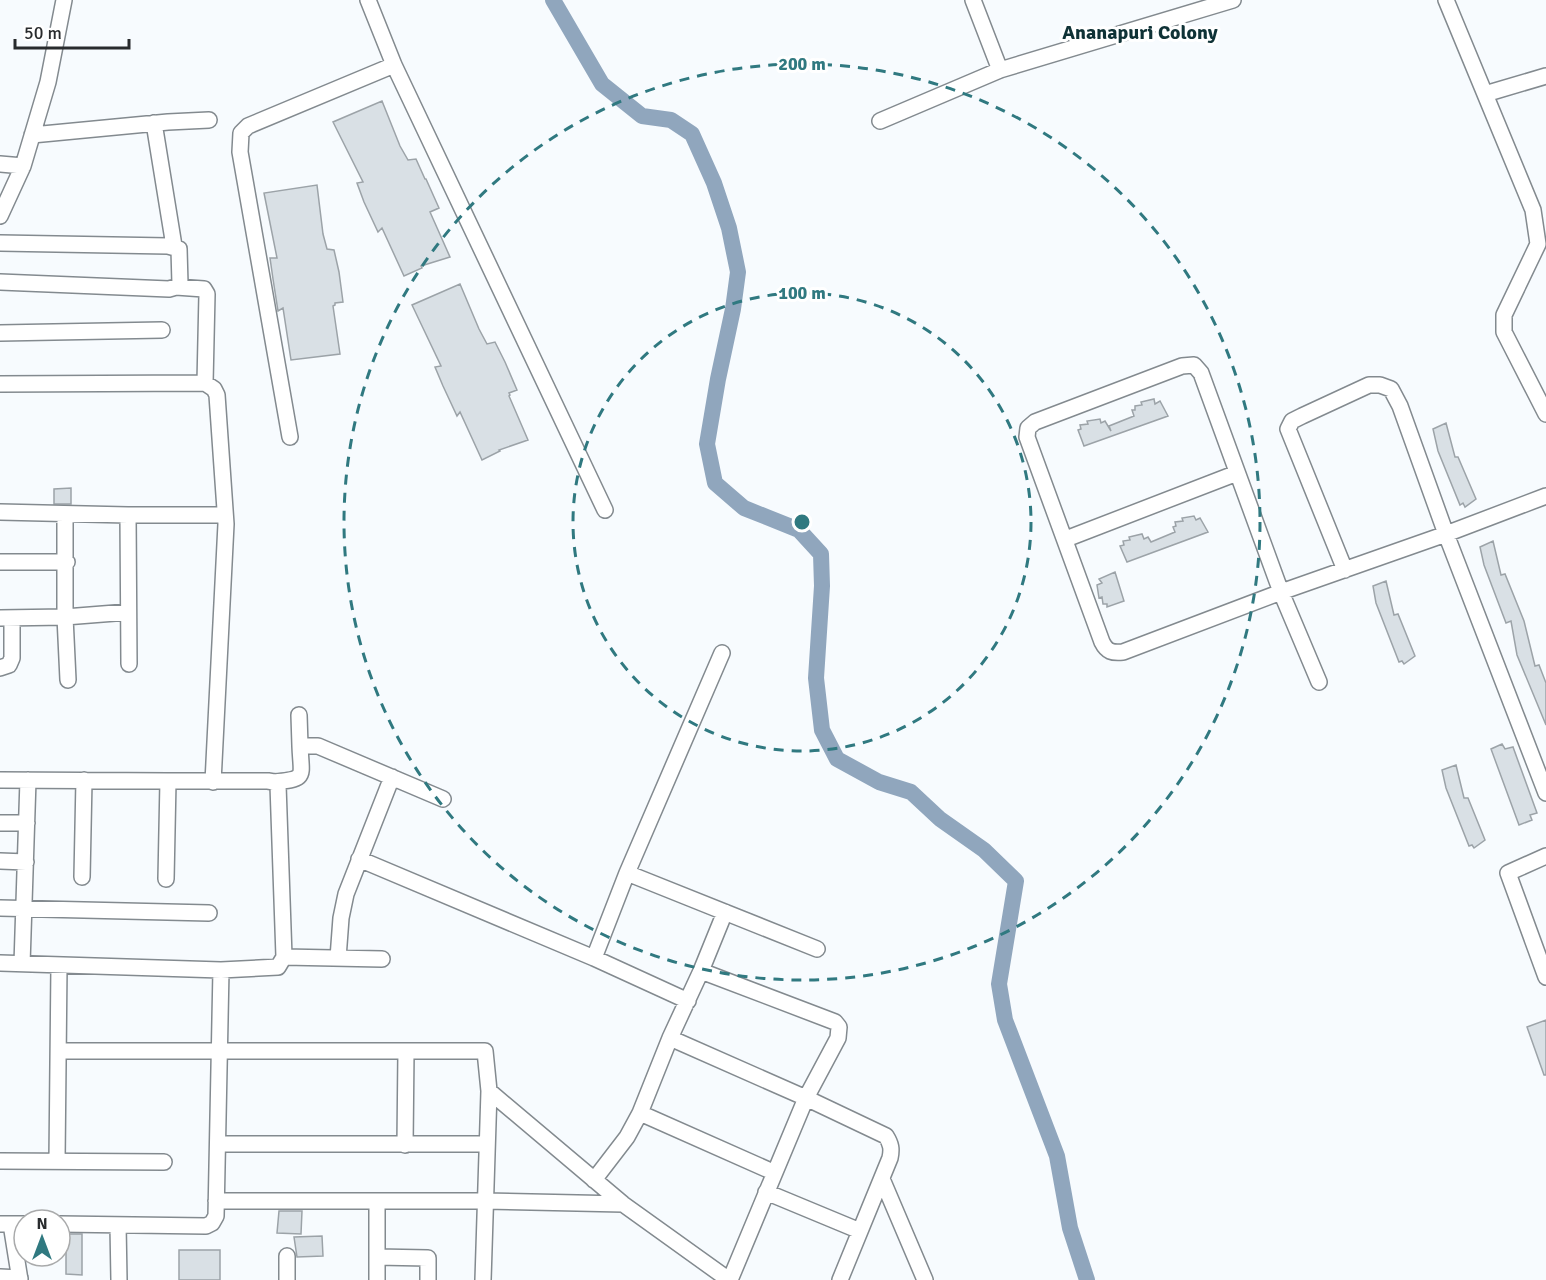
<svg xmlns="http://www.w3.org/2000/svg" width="1546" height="1280" viewBox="0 0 1546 1280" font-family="Signika,sans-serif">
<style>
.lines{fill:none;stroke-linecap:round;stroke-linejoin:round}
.canal{stroke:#90a6bd;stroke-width:16}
.building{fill:#d9e0e5;stroke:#9ca3a8;stroke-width:1.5}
.minor-casing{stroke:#838a8f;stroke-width:18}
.minor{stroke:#fff;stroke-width:15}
.ring{fill:none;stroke:#307980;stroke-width:3;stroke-dasharray:10 8}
.labels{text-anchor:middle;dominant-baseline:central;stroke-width:6;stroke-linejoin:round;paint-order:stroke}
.quarter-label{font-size:20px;font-weight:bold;fill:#0f3236;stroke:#fff}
.centre{fill:#307980;stroke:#fff;stroke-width:3}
.ring-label{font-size:18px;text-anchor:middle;font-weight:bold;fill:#307980;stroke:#fff;stroke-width:6;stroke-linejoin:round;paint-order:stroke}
</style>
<rect width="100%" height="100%" fill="#f7fbfe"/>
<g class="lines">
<!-- canal -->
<path class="canal" d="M553 0 602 84 642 116 671 120 692 134 714 183 729 228 738 272 733 309 718 379 707 444 715 483 744 508 799 530 821 554 822 586 816 678 822 730 837 759 879 782 911 792 940 819 984 850 1016 881 999 984 1005 1020 1057 1156 1070 1228 1087 1280"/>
</g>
<!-- building -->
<path class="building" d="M382 101 400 146 408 160 416 159 425 179H426L439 208 430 212 450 257 421 266 422 268 404 276 382 228 378 232 364 202 357 183 363 182 333 122Z
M317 185 323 234 327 249 334 250 339 272 343 302 335 303V305L333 306 340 354 291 360 283 308 278 311 273 279 270 258H277L264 193Z
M460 284 479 329 487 344 495 342 505 362 517 390 509 393 510 395 509 396 528 440 499 450 500 451 482 460 460 412 457 416 443 386 435 367 441 366 412 305Z
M1154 399 1155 404 1160 401 1168 416 1084 446 1078 430 1081 429 1080 425 1088 424 1087 421 1100 419 1101 423 1105 421 1111 431 1109 426 1134 416 1132 410H1135V406L1142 405 1141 402Z
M1446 423 1455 457H1458L1476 499 1465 507 1463 503 1460 505 1438 451 1433 429Z
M71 488V504H54V489Z
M1194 516 1196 520 1200 518 1208 532 1127 562 1120 546 1124 545 1123 541 1130 540 1129 537 1142 534 1144 539 1148 537 1151 542 1175 532 1173 527 1176 526 1175 522 1183 521 1182 518Z
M1493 541 1501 575 1505 574 1524 621 1535 666 1539 665 1546 683V725L1517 655 1511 621 1506 623 1484 565 1480 547Z
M1115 572 1124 601 1107 607V604H1103L1102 597 1099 598 1097 585 1102 583 1099 579Z
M1386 581 1394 615 1398 614 1415 656 1404 664 1402 661 1399 662 1376 603 1373 586Z
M1502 744 1505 749 1513 747 1537 813 1530 815 1532 820 1519 825 1491 749Z
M1456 765 1464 798H1468L1485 840 1474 848 1472 845 1469 846 1446 788 1442 770Z
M1546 1020V1075H1544L1527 1027Z
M279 1211H302L301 1234 277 1233Z
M66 1234H82V1275L66 1274Z
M322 1236 323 1256 297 1257 294 1237Z
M179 1250H220V1280H179Z"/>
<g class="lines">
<!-- minor casing -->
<g class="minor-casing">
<path id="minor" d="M368 0 394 65 605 510
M973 0 1000 70
M1446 0 1533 210 1538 244 1504 315V332L1546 414
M1485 94 1546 76
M880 121 1000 70 1233 0
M154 123 174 246
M32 135 168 122 209 120
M0 164 23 166
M0 216 23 166 48 82 64 0
M0 243 168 246 179 249 180 284 176 287 169 289 0 282
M176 287 204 289 207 294 205 383
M0 333 162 330
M0 384 205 383 214 389 217 395 226 524 213 782
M290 437 240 152 241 133 248 126 394 65
M0 512 128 515 129 664
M128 515H225
M1066 539 1237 473
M0 562H67
M1345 570 1288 429 1292 421 1302 416 1369 385H1380L1391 389 1400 406 1446 534 1546 793
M0 618 65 617V515
M0 668 9 665 12 658V618
M68 680 65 617 128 612
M1319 682 1281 592 1201 373 1194 365 1182 366 1035 422 1028 428 1027 437 1102 642C1107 652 1112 653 1123 652L1281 592 1446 534 1546 496
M299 715 300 746
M0 780 168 781 166 879
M274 782C308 779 301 777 300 746H318L443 799
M0 823H27
M1546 856 1508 873 1546 977
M359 859 594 958 688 1001
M0 861 26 862
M627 873 817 949
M82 877 84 780
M0 908 209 913
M284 957 382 959
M338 958 341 918 346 894 392 777
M594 958 627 873 722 653
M0 963 221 970 278 967 284 957 278 785 274 782 268 781H168
M22 964 28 780
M701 971 725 912
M670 1038 701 971 835 1022 839 1027 838 1038 806 1098 730 1280
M59 1051H485L489 1091 483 1280
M489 1091 623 1204 729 1280
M640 1113 773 1172
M218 1144H486
M405 1145 406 1051
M0 1161 164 1162
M57 1161 59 966
M882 1179 925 1280
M594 1180 627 1137 640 1113 670 1038 806 1098 886 1136C891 1144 892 1149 890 1158L840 1280
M766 1192 860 1231
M216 1201H485L623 1204
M377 1201V1280
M0 1224H24
M11 1224 20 1280
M60 1224 206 1226 212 1223 216 1216 221 970
M118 1225 119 1280
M377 1257 428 1258V1280
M0 1277 20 1278
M287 1280V1256"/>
</g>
<!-- minor -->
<use href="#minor" class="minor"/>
</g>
<!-- distance rings -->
<g class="ring">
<circle cx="802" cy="522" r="229"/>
<circle cx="802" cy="522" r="458"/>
</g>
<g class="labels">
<!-- quarter labels -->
<g class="quarter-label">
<text x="1140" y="32">Ananapuri Colony</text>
</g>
</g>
<circle cx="802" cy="522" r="9" class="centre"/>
<g class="ring-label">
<text x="802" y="70">200 m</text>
<text x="802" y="299">100 m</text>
</g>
<!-- north arrow -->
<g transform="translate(42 1238)"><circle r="28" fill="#ffffff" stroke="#a9aaab" stroke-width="1.5"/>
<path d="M0-4.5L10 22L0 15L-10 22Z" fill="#307980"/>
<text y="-9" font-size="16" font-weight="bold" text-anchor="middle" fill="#282b2d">N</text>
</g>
<!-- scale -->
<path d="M15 39v9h114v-9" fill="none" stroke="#282b2d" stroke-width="3"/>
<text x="24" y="39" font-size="18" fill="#282b2d" stroke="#ffffff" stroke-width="4.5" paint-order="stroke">50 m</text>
</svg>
